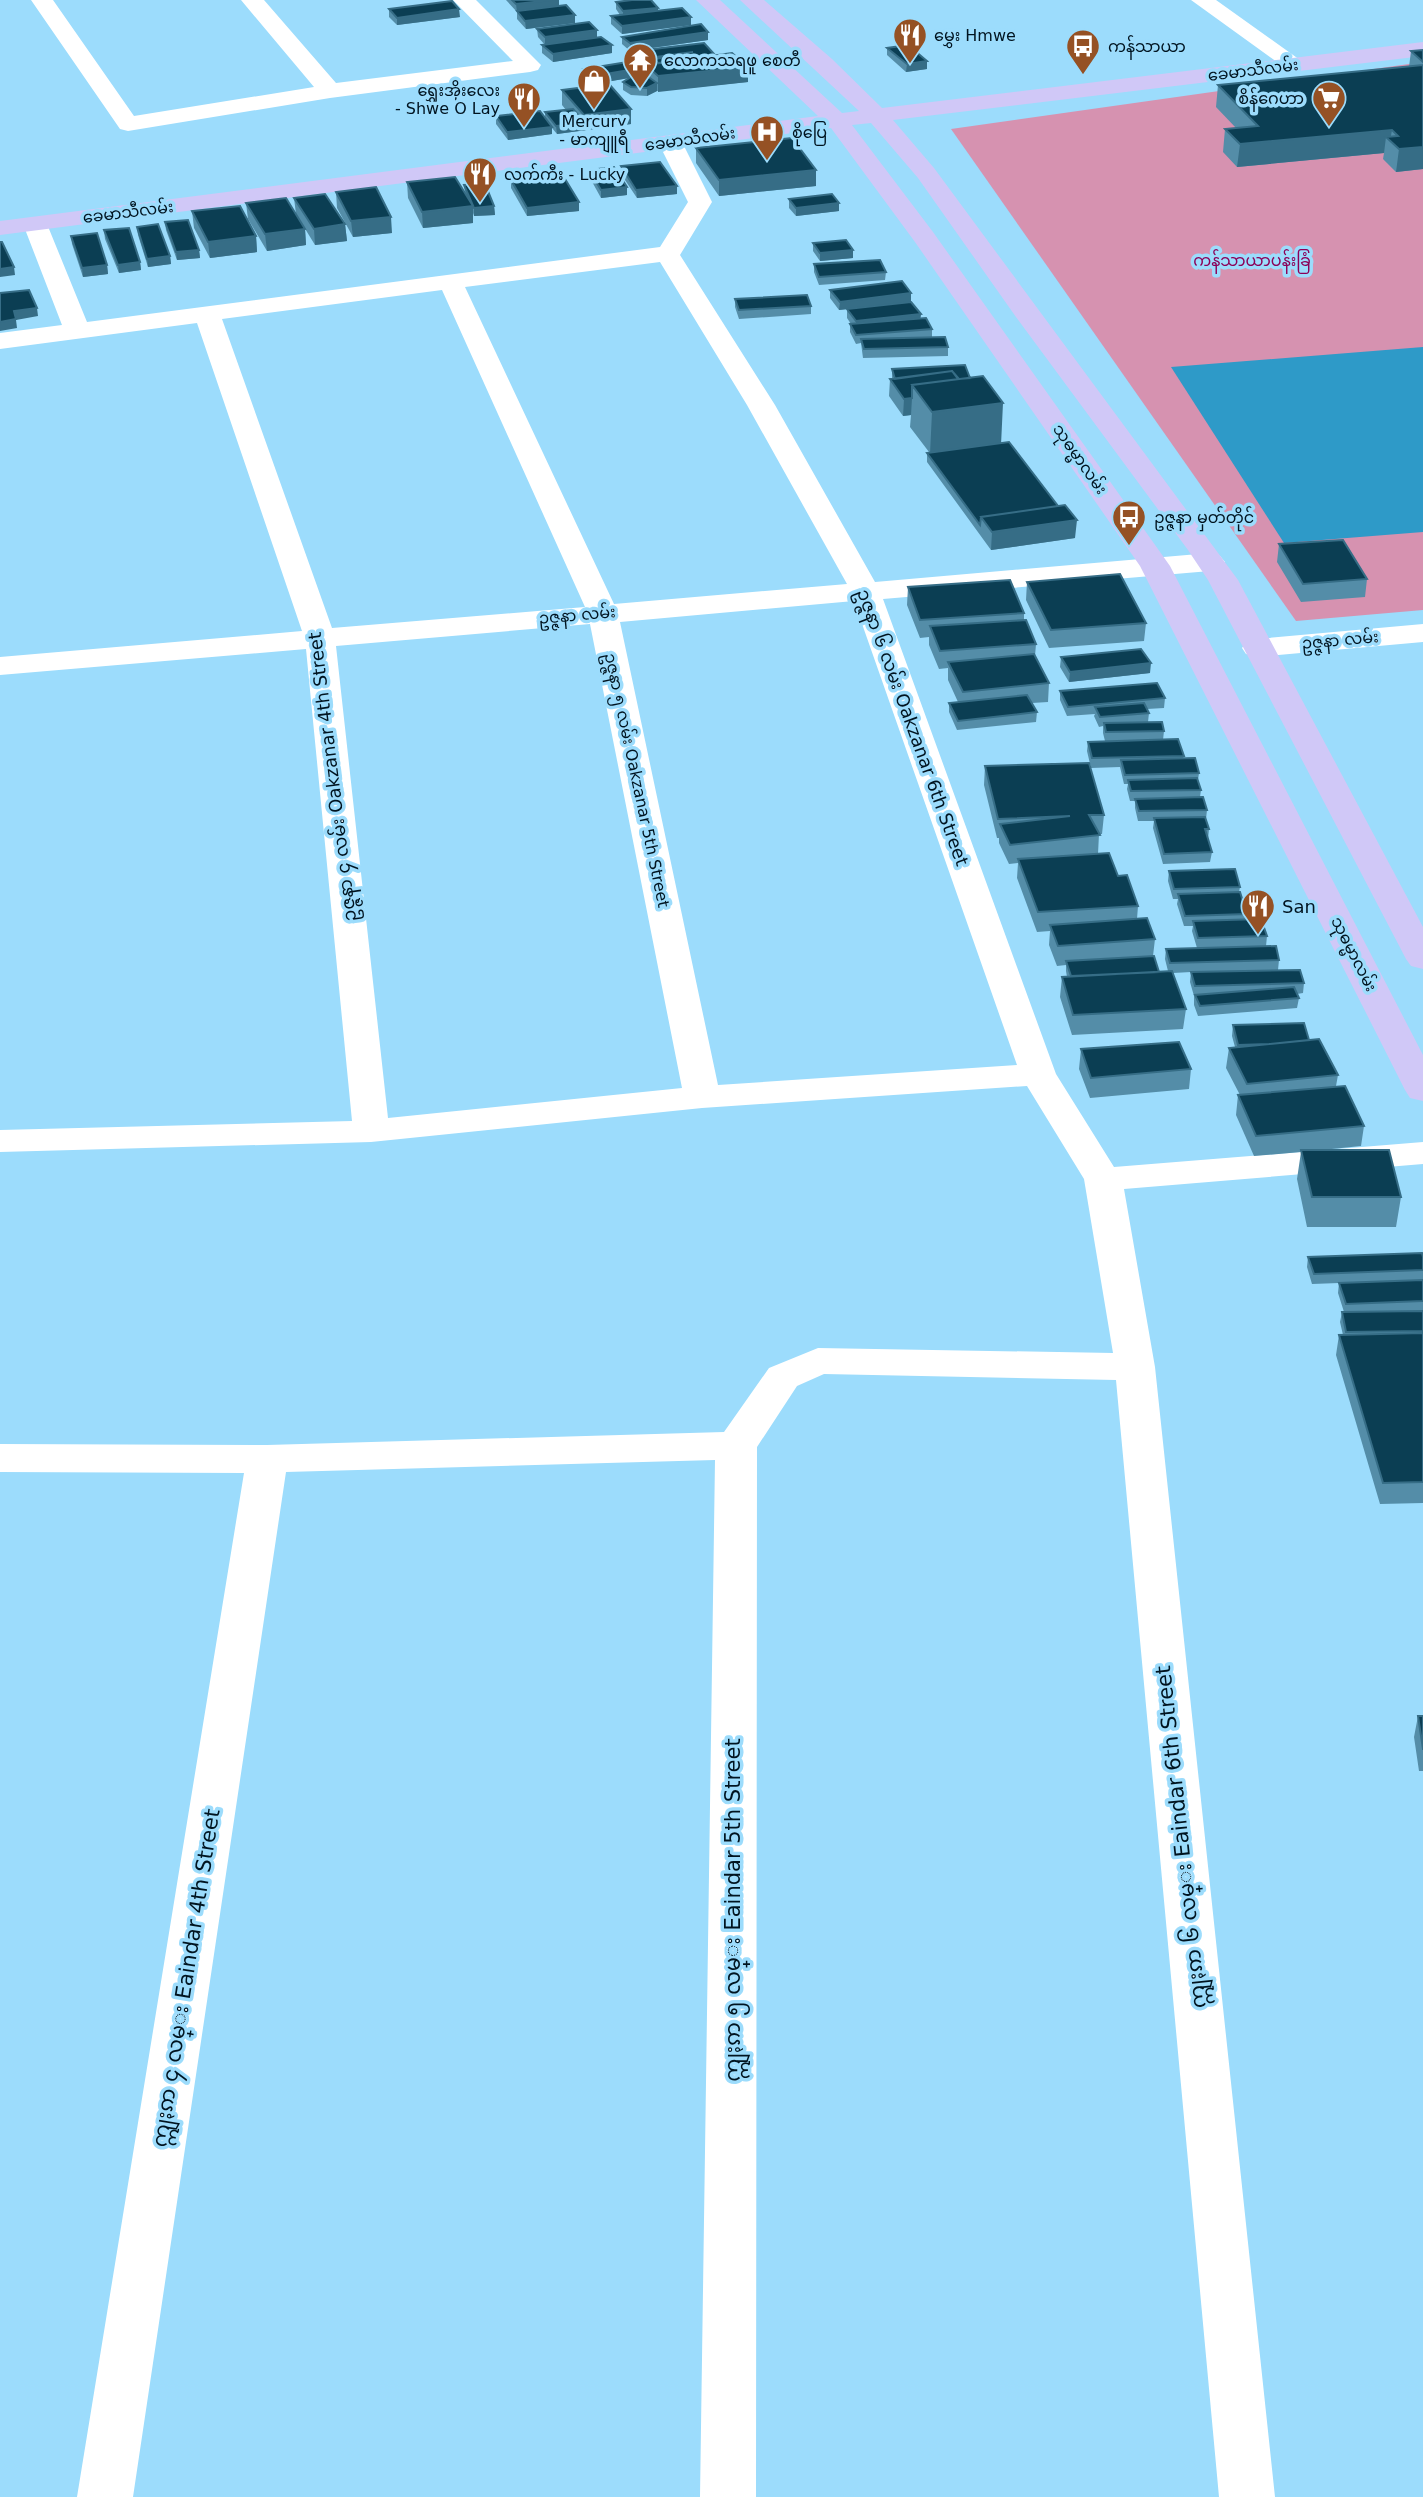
<svg xmlns="http://www.w3.org/2000/svg" width="1423" height="2497" viewBox="0 0 1423 2497" font-family="'DejaVu Sans','Noto Sans Myanmar',sans-serif">
<style>
.green{fill:#d692b0}
.water{fill:#2e9ac8}
.lines{fill:none;stroke-linecap:round;stroke-linejoin:round}
.minor{fill:#fff;fill-rule:evenodd}
.major{fill:#d0c8f7;fill-rule:evenodd}
.wall{fill:#548da8}
.shaded-wall{fill:#366d86}
.building{fill:#0b3e53;stroke:#366d86;stroke-width:2}
.labels{text-anchor:middle;dominant-baseline:central;stroke-width:7;stroke-linejoin:round;paint-order:stroke}
.far-poi-label{font-size:16px;fill:#001420;stroke:#9cdcfc;text-anchor:start}
.far-street-label{font-size:16px;fill:#001420;stroke:#9cdcfc}
.far-park-label{font-size:16px;fill:#8c0058;stroke:#9cdcfc}
.street-label{font-size:18px;fill:#001420;stroke:#9cdcfc}
.poi-label{font-size:18px;fill:#001420;stroke:#9cdcfc;text-anchor:start}
.near-street-label{font-size:21px;fill:#001420;stroke:#9cdcfc}
</style>
<rect width="100%" height="100%" fill="#9cdcfc"/>
<!-- green -->
<path class="green" d="M1423 62V610L1296 621 951 129Z"/>
<!-- water -->
<path class="water" d="M1423 347V532L1284 543 1171 367Z"/>
<g class="lines">
<!-- minor -->
<path class="minor" d="M31 0H53L134 116 314 87 241 0H264L336 83 513 61 453 0H476L541 65 538 70 530 72 330 98 128 131 120 129Z
M1191 0H1216L1307 65 1304 70H1288Z
M670 135 678 137 682 142 712 202 680 255 775 405 875 582 1210 553 1220 556 1225 562 1220 568 1210 571 883 599 1056 1074 1114 1167 1423 1142V1164L1124 1189 1155 1367 1275 2497H1219L1116 1380 824 1374 797 1386 757 1447 756 2497H700L715 1460 286 1472 133 2497H77L244 1473 0 1472V1444L267 1445 724 1432 769 1368 818 1348 1113 1353 1084 1179 1027 1086 702 1108 371 1142 0 1152V1130L352 1121 306 649 0 675V657L302 631 197 323 0 349V333L62 325 23 224 26 219 35 217 44 219 47 224 87 322 660 247 688 202 658 142 662 137ZM660 262 747 405 847 584 614 604 465 287ZM442 290 585 607 332 628 222 319ZM854 601 1017 1065 718 1085 620 622ZM590 624 682 1088 388 1118 336 646Z
M1423 624V642L1257 657 1246 654 1242 648 1246 642 1257 639Z"/>
<!-- major -->
<path class="major" d="M696 0H720L842 113 859 111 740 0H764L832 59 882 108 1423 42V56L893 120 934 168 1238 580 1423 927V969L1411 966 1406 959 1208 580 1188 550 1016 317 918 178 871 123 852 125 933 232 1170 566 1423 1055V1101L1410 1098 1405 1090 1140 566 915 242 831 128 0 235V221L818 116Z"/>
</g>
<!-- wall -->
<path class="wall" d="M506 0H559V6L575 23 526 29 517 19V12Z
M616 2 691 17V25L622 34 611 24V16L620 15 616 9Z
M389 9 460 17 397 25 389 17Z
M537 29 597 37 612 53 553 62 542 53V45H545L538 37Z
M622 37 708 40 630 51 622 44Z
M887 48 927 69 906 72 887 55Z
M1423 50V169L1396 172 1383 159 1384 153 1237 167 1223 152 1225 129 1236 128 1216 107 1218 85 1409 67 1411 51Z
M637 51 715 55 748 82 657 91 647 96 631 95 623 90V82L629 78 600 83 585 76V69H635V77L646 76V65H647L637 58Z
M562 90 631 109V124L557 134 552 128V134L508 140 496 124V116L545 117V112L566 110 562 105Z
M696 148 816 170V186L719 196 696 163Z
M621 166 677 194 637 198 621 174Z
M589 170 627 187V195L601 198 590 178Z
M511 180 579 211 527 216 511 188Z
M407 182 465 193 464 185 494 206 495 215 474 216 473 213V223L423 228 408 198Z
M336 192 392 233 353 237 337 208Z
M294 198 345 224 347 241 315 245 296 214Z
M789 199 839 203V211L796 216 789 208Z
M246 203 305 229 306 245 267 251 248 219Z
M192 211 256 236 257 252 210 258 194 228Z
M165 222 199 250 200 258 177 260 166 230Z
M137 227 170 256 171 264 148 267 138 235Z
M104 230 140 262 141 270 119 273 105 239Z
M71 236 107 265 108 274 83 277 72 244Z
M813 243 853 258 820 261 813 251Z
M814 264 886 272 885 280 819 285 814 272Z
M830 290 911 302 921 314 920 318 932 329V337L948 347V356L863 358 861 343 856 344 850 332V324H851L847 318V309L839 310 830 298Z
M735 299 811 306V314L739 319 735 307Z
M892 369 970 378 1001 443 1075 538 991 550 927 462V453L929 452 910 427 911 415 903 416 889 396 890 379H892Z
M1279 544 1367 579 1365 597 1301 602 1277 562Z
M1027 582 1146 623 1144 641 1049 648 1026 600Z
M908 587 1024 613V620L1036 644 1035 656 1049 683 1048 702 1032 703 1037 712 1036 722 957 730 949 712V703L958 702 948 680V668L939 669 929 645V637L920 638 907 605Z
M1061 657 1150 673 1069 682 1060 667Z
M1060 691 1165 698 1164 708 1147 709 1149 713 1148 722 1164 731 1163 740 1184 756 1183 759 1199 773 1198 780 1201 790 1200 797 1207 810 1206 819 1209 829 1208 839 1212 852 1210 862 1163 864 1153 828 1154 821H1138L1135 808V801H1130L1127 789 1128 784H1124L1120 767 1091 768 1087 751 1088 742 1105 741 1103 733V726L1099 727 1094 716 1095 714 1067 716 1060 700Z
M985 766 1104 815 1102 834H1099L1098 854 1118 876 1138 906 1137 919 1155 939 1153 956 1159 972 1168 971 1165 959 1166 949 1279 960 1278 970 1304 983 1303 993 1297 994 1299 998 1297 1008 1198 1016 1194 1005V996L1190 982 1191 972 1173 973 1186 1009 1183 1029 1072 1035 1060 997 1062 977H1067L1066 971V965L1057 966 1049 945 1050 931 1037 932 1017 878 1018 863 1009 864 999 843V838H997L984 785Z
M1169 871 1240 887 1239 892 1247 914 1246 919 1267 936 1266 946 1197 948 1192 931 1193 926H1184L1177 904 1178 899H1173L1168 881Z
M1233 1025 1309 1040 1338 1075 1336 1086 1364 1126 1361 1146 1322 1150 1401 1197 1396 1227H1307L1297 1179 1301 1152 1254 1156 1236 1115 1238 1095H1240L1226 1068 1229 1048 1235 1047 1232 1036Z
M1081 1049 1191 1069 1189 1089 1090 1098 1079 1069Z
M1308 1257H1423V1503L1380 1504 1336 1355 1339 1335H1343L1340 1322 1342 1312H1344L1338 1293 1339 1283 1312 1284 1307 1267Z
M1418 1716H1423V1771H1419L1414 1737Z"/>
<!-- shaded-wall -->
<path class="shaded-wall" d="M552 0H559V7L517 12 516 4Z
M658 8V16L623 19V11Z
M459 9 460 17 397 25V18Z
M575 15V23L526 29 525 21Z
M691 17V25L622 34V26Z
M597 30V38L545 45V37Z
M708 32V40L630 51V43Z
M612 45V53L553 62V54Z
M693 52 655 59V65L648 66V58Z
M927 61V69L906 72 907 64Z
M748 67V82L658 92V76Z
M635 69V77L600 83V75Z
M657 83V91L647 96V88Z
M631 109V124L557 134 556 126 585 123 584 115Z
M552 127V134L508 140 507 132Z
M1392 130 1390 141 1386 137 1384 153 1237 167 1240 144Z
M1423 147V169L1396 172 1399 149Z
M816 170V186L719 196V180Z
M677 186V194L637 198 636 190Z
M627 187V195L601 198V190Z
M579 202V211L527 216V208Z
M839 203V211L796 216V208Z
M473 206V223L423 228 422 212Z
M494 206 495 215 474 216V208Z
M391 217 392 233 353 237 351 221Z
M345 224 347 241 315 245 314 229Z
M305 229 306 245 267 251 265 234Z
M256 236 257 252 210 258 208 242Z
M199 250 200 258 177 260 176 252Z
M853 250V258L820 261V253Z
M170 256 171 264 148 267 147 259Z
M140 262 141 270 119 273 118 265Z
M107 265 108 274 83 277 82 268Z
M14 267 15 275 0 277V269Z
M911 293V302L839 310 840 302Z
M37 308 38 316 16 320 17 328 0 331V322L14 311Z
M921 314 920 322 856 330V321Z
M912 398 911 415 903 416 904 399Z
M1003 403 1001 445 930 454 932 412Z
M1077 520 1075 538 991 550 992 532Z
M1151 663 1150 673 1069 682 1070 672Z"/>
<!-- building -->
<path class="building" d="M512 0H552L516 4Z
M632 0H651L658 8 623 11 616 2Z
M452 1 459 9 397 18 389 9Z
M566 5 575 15 525 21 517 11Z
M682 8 691 17 622 26 611 16Z
M589 22 597 30 545 37 537 29Z
M701 24 708 32 630 43 622 37Z
M601 37 612 45 553 54 542 45Z
M704 43 715 55 658 63 655 59 693 52 648 58 637 51Z
M908 45 927 61 907 64 887 48Z
M1423 50V62L1411 51Z
M732 53 748 67 658 76 646 65Z
M627 62 635 69 600 75 585 69Z
M1423 65V147L1399 149 1386 137 1398 136 1392 130 1240 144 1225 129 1258 126 1218 85Z
M647 76 657 83 647 88 631 87 623 82 631 77Z
M609 84 631 109 584 115 562 90Z
M573 109 585 123 556 126 545 112Z
M540 111 552 127 507 132 496 116Z
M792 138 816 170 719 180 696 148Z
M660 162 677 186 636 190 621 166Z
M614 167 627 187 601 190 589 170Z
M562 174 579 202 527 208 511 180Z
M455 177 473 206 422 212 407 182Z
M485 184 494 206 474 208 464 185Z
M376 187 391 217 351 221 336 192Z
M325 194 345 224 314 229 294 198Z
M832 194 839 203 796 208 789 199Z
M286 198 305 229 265 234 246 203Z
M240 206 256 236 208 242 192 211Z
M188 220 199 250 176 252 165 222Z
M158 224 170 256 147 259 137 227Z
M129 228 140 262 118 265 104 230Z
M97 233 107 265 82 268 71 236Z
M846 240 853 250 820 253 813 243Z
M0 242H2L14 267 0 269Z
M880 260 886 272 819 277 814 264Z
M902 281 911 293 840 302 830 290Z
M29 290 37 308 14 311 16 319 0 322V293Z
M807 295 811 306 739 310 735 299Z
M911 302 921 314 856 321 847 309Z
M926 318 932 329 856 335 850 324Z
M945 337 948 347 864 349 861 339Z
M965 365 970 378 958 379 952 371 895 379 892 369Z
M952 371 959 379 912 385V398L904 399 890 379Z
M983 376 1003 403 932 412 912 385Z
M1009 442 1058 506 981 517 980 525 927 453Z
M1065 505 1077 520 992 532 981 517Z
M1343 540 1367 579 1303 584 1279 544Z
M1120 574 1146 623 1051 630 1027 582Z
M1010 580 1024 613 920 620 908 587Z
M1026 620 1036 644 940 651 930 626Z
M1141 649 1151 663 1070 672 1061 657Z
M1034 654 1049 683 963 692 948 662Z
M1157 683 1165 698 1068 707 1060 691Z
M1027 695 1037 712 958 721 949 703Z
M1144 703 1149 713 1100 717 1095 707Z
M1162 722 1164 731 1106 732 1104 723Z
M1178 739 1184 756 1092 758 1088 742Z
M1195 758 1199 773 1125 775 1121 760Z
M1089 763 1104 815H1089L1100 835 1010 845 1000 824 1070 816 998 819 985 766Z
M1197 778 1201 790 1131 791 1128 780Z
M1203 797 1207 810 1139 811 1135 799Z
M1205 817 1209 829H1205L1212 852 1164 854 1154 818Z
M1109 853 1118 876 1127 875 1138 906 1038 912 1018 859Z
M1235 869 1240 887 1174 889 1169 871Z
M1240 892 1247 914 1185 916 1178 894Z
M1147 918 1155 939 1058 946 1050 925Z
M1261 919 1267 936 1198 938 1193 921Z
M1276 946 1279 960 1170 963 1166 949Z
M1154 956 1159 972 1071 976 1066 961Z
M1300 970 1304 983 1195 986 1191 972Z
M1172 971 1186 1009 1073 1015 1062 977Z
M1294 987 1299 998 1200 1006 1195 995Z
M1304 1023 1309 1040 1269 1044 1238 1045 1233 1025Z
M1319 1039 1338 1075 1247 1084 1229 1048Z
M1179 1042 1191 1069 1091 1078 1081 1049Z
M1345 1086 1364 1126 1256 1136 1238 1095Z
M1301 1150H1389L1401 1197H1312Z
M1422 1253 1423 1257V1270L1314 1274 1308 1257Z
M1423 1280V1301L1346 1304 1339 1283Z
M1423 1311V1331L1346 1332 1342 1312Z
M1423 1333V1482L1383 1483 1339 1335Z
M1418 1716H1423V1750V1749Z"/>
<!-- icons -->
<defs>
<g id="restaurant-pin" transform="scale(1.75)"><path d="M0 17L-7.5 6A9.5 9.5 0 1 1 7.5 6Z" fill="#955124" stroke="#9cdcfc"/><path d="M-5-6h1v4h1v-4h1v4h1v-4h1v5L-1.5 .5V6h-2V.5L-5-1ZM5-6V6H3V1.5H1.5Q1.5-4 5-6Z" fill="#fff"/></g>
<g id="bus-pin" transform="scale(1.75)"><path d="M0 17L-7.5 6A9.5 9.5 0 1 1 7.5 6Z" fill="#955124" stroke="#9cdcfc"/><path d="M-5-6H5V4H4V6H2V4H-2V6H-4V4H-5ZM-3.5-4V0h7V-4ZM-3.5 1.2v1.5H-2V1.2ZM2 1.2v1.5H3.5V1.2Z" fill="#fff"/></g>
<g id="temple-pin" transform="scale(1.75)"><path d="M0 17L-7.5 6A9.5 9.5 0 1 1 7.5 6Z" fill="#955124" stroke="#9cdcfc"/><path d="M0-6L5-2H3V0L6.5 2.5H4V6H1.5V3h-3V6H-4V2.5H-6.5L-3 0V-2H-5Z" fill="#fff"/></g>
<g id="shop-pin" transform="scale(1.75)"><path d="M0 17L-7.5 6A9.5 9.5 0 1 1 7.5 6Z" fill="#955124" stroke="#9cdcfc"/><path d="M-5-2.5h2.3a2.7 3.5 0 0 1 5.4 0H5L5.5 6h-11ZM-1.5-2.5h3a1.5 2.3 0 0 0-3 0Z" fill="#fff"/></g>
<g id="supermarket-pin" transform="scale(1.75)"><path d="M0 17L-7.5 6A9.5 9.5 0 1 1 7.5 6Z" fill="#955124" stroke="#9cdcfc"/><path d="M-6-5.5h2.5l.6 2H6L4.5 2H-2.5L-4.4-4H-6ZM-1.5 3.2a1.3 1.3 0 1 0 .1 0ZM3 3.2a1.3 1.3 0 1 0 .1 0Z" fill="#fff"/></g>
<g id="hospital-pin" transform="scale(1.75)"><path d="M0 17L-7.5 6A9.5 9.5 0 1 1 7.5 6Z" fill="#955124" stroke="#9cdcfc"/><path d="M-5-5h3v3.5h4V-5h3V5h-3V1.5h-4V5h-3Z" fill="#fff"/></g>
</defs>
<g fill-rule="evenodd">
<use href="#restaurant-pin" x="910" y="35"/>
<use href="#bus-pin" x="1083" y="46"/>
<use href="#temple-pin" x="640" y="60"/>
<use href="#shop-pin" x="594" y="81"/>
<use href="#supermarket-pin" x="1329" y="98"/>
<use href="#restaurant-pin" x="524" y="99"/>
<use href="#hospital-pin" x="767" y="132"/>
<use href="#restaurant-pin" x="480" y="174"/>
<use href="#bus-pin" x="1129" y="517"/>
<use href="#restaurant-pin" x="1258" y="906"/>
</g>
<g class="labels">
<!-- far-poi labels -->
<g class="far-poi-label">
<text x="934" y="35">မွှေး Hmwe</text>
<text x="1108" y="46">ကန်သာယာ</text>
<text x="664" y="60">လောကသရဖူ စေတီ</text>
<text x="500" y="90" text-anchor="end">ရွှေးအိုးလေး<tspan x="500" dy="18">- Shwe O Lay</tspan></text>
<text x="1304" y="98" text-anchor="end">စိန်ဂေဟာ</text>
<text x="594" y="121" text-anchor="middle">Mercury<tspan x="594" dy="18">- မာကျူရီ</tspan></text>
<text x="792" y="132">စိုပြေ</text>
<text x="504" y="174">လက်ကီး - Lucky</text>
<text x="1154" y="517">ဥဇ္ဇနာ မှတ်တိုင်</text>
</g>
<!-- far-street labels -->
<g class="far-street-label">
<text transform="translate(1253 70) rotate(-7)">ခေမာသီလမ်း</text>
<text transform="translate(690 139) rotate(-8)">ခေမာသီလမ်း</text>
<text transform="translate(128 212) rotate(-7)">ခေမာသီလမ်း</text>
<text transform="translate(1080 459) rotate(55)">သုဓမ္မာလမ်း</text>
<text transform="translate(577 615) rotate(-5)">ဥဇ္ဇနာ လမ်း</text>
<text transform="translate(1340 640) rotate(-5)">ဥဇ္ဇနာ လမ်း</text>
<text transform="translate(637 780) rotate(78)">ဥဇ္ဇနာ ၅ လမ်း Oakzanar 5th Street</text>
<text transform="translate(1354 954) rotate(63)">သုဓမ္မာလမ်း</text>
</g>
<!-- far-park labels -->
<g class="far-park-label">
<text x="1252" y="260">ကန်သာယာပန်းခြံ</text>
</g>
<!-- street labels -->
<g class="street-label">
<text transform="translate(913 727) rotate(70)">ဥဇ္ဇနာ ၆ လမ်း Oakzanar 6th Street</text>
<text transform="translate(332 777) rotate(-97)">ဥဇ္ဇနာ ၄ လမ်း Oakzanar 4th Street</text>
</g>
<!-- poi labels -->
<g class="poi-label">
<text x="1282" y="906">San</text>
</g>
<!-- near-street labels -->
<g class="near-street-label">
<text transform="translate(1181 1837) rotate(-96)">ဣျႏၵာ ၆ လမ္း Eaindar 6th Street</text>
<text transform="translate(733 1910) rotate(-90)">ဣျႏၵာ ၅ လမ္း Eaindar 5th Street</text>
<text transform="translate(186 1978) rotate(-81)">ဣျႏၵာ ၄ လမ္း Eaindar 4th Street</text>
</g>
</g>
</svg>
